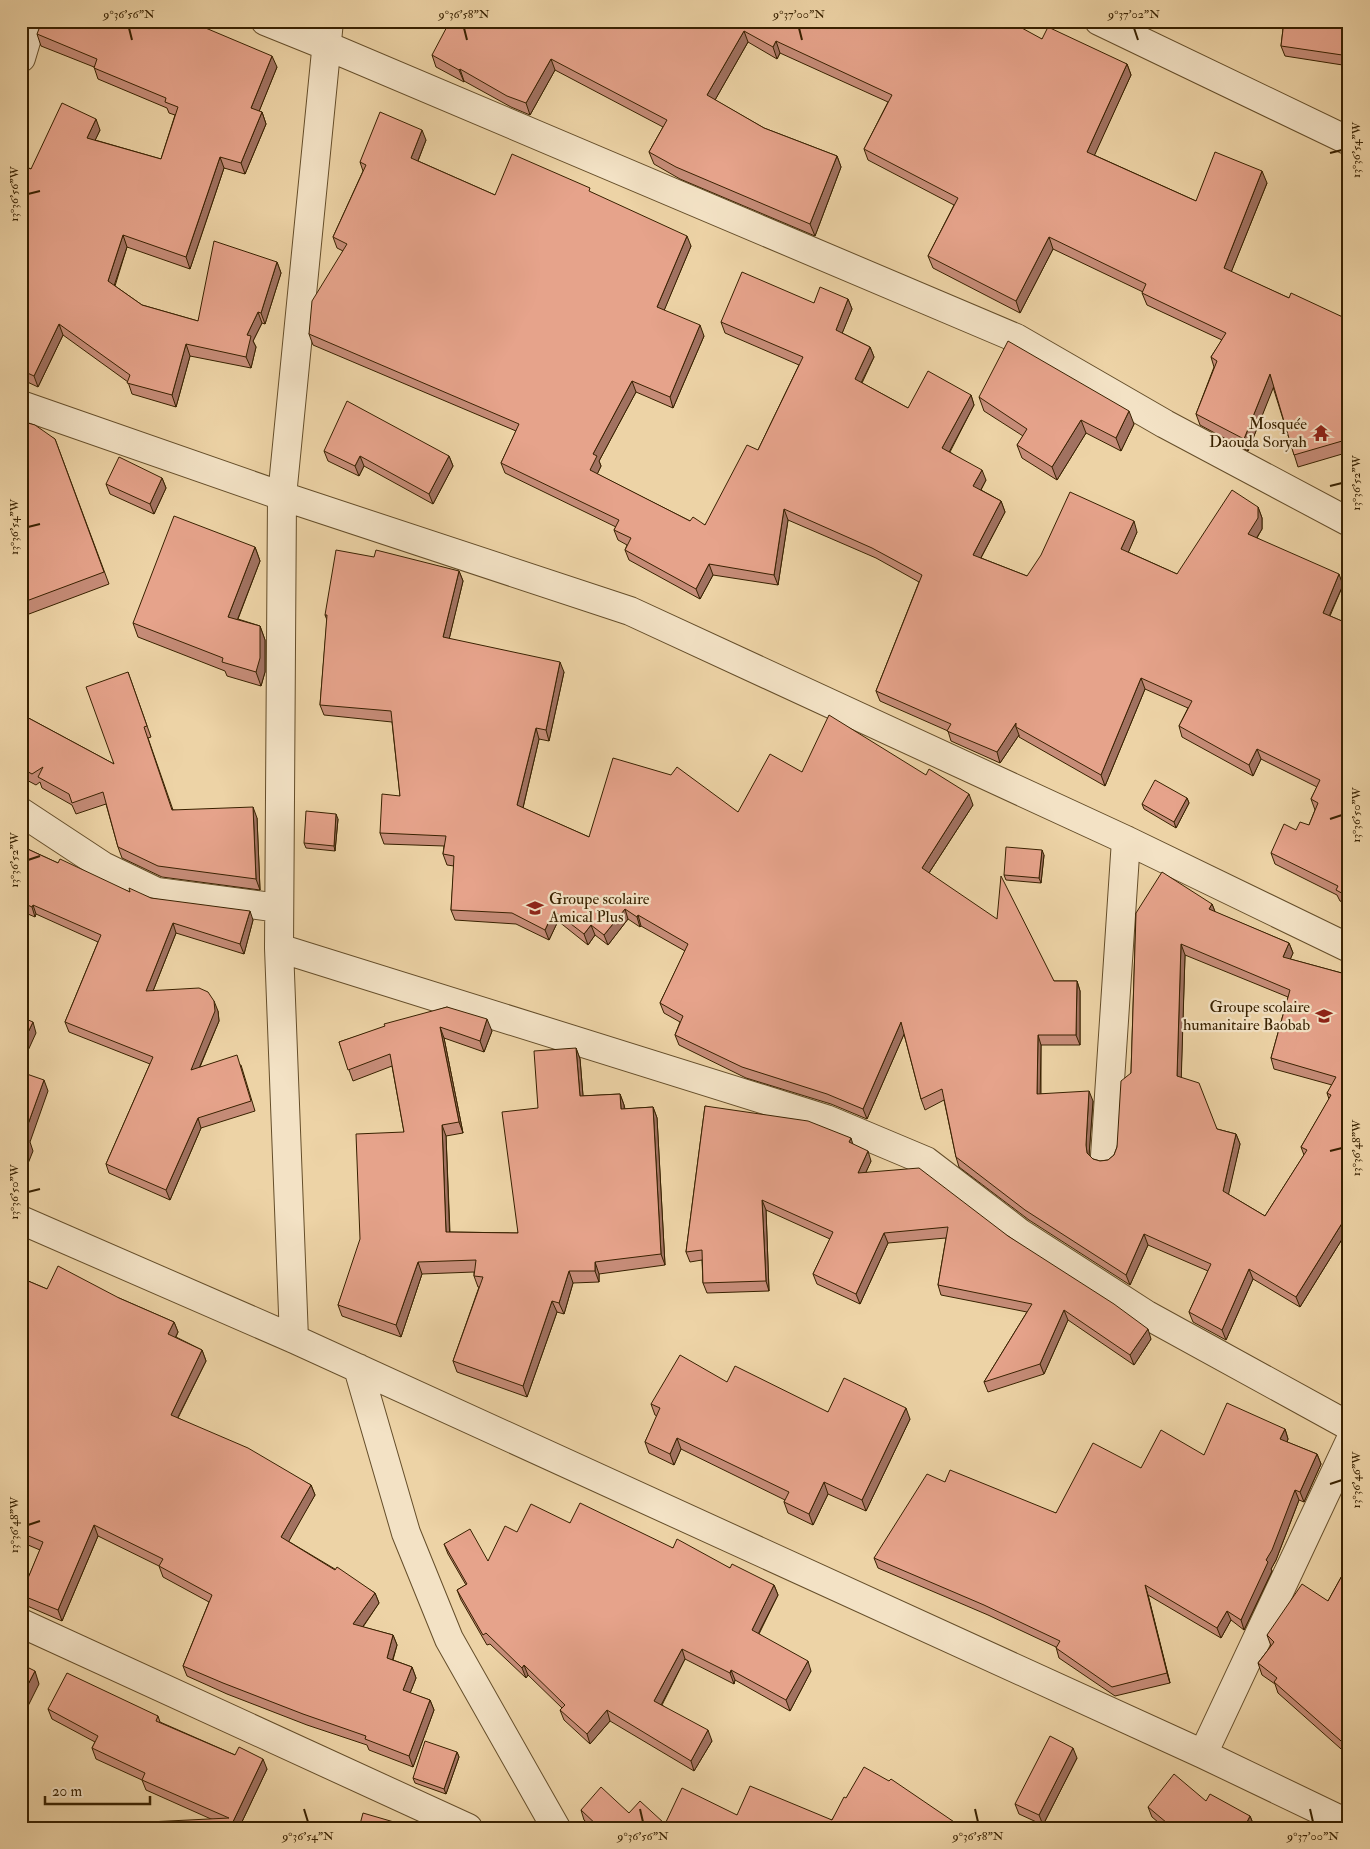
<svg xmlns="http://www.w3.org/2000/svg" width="1370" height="1849" viewBox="0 0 1370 1849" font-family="'IM FELL Double Pica',serif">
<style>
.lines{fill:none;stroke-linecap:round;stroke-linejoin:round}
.minor-casing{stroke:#654e2a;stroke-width:30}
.minor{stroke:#f3e2c5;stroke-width:28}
.wall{fill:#c68c78;stroke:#382100;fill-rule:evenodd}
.shaded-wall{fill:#a17261;stroke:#382100}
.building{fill:#e6a38b;stroke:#382100;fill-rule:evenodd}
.ticks{fill:none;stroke:#382100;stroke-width:2}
.labels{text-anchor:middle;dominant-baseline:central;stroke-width:4.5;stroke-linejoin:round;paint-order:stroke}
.poi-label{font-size:16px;fill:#382100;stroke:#f3e2c5;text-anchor:end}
.neatline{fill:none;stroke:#382100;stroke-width:2}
.ticks-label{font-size:12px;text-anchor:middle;fill:#382100}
</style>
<rect width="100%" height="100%" fill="#edd3a6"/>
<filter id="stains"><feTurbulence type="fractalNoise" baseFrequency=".004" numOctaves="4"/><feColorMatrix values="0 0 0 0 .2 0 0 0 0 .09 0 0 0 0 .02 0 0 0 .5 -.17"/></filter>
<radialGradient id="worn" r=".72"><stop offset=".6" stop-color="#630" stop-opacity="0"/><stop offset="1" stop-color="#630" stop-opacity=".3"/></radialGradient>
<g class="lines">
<!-- minor casing -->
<g class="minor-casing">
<path id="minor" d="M265 21 327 46 1016 338 1165 424 1349 522
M1099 21 1349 141
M21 58 32 21
M21 405 282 496 630 611 1126 840 1349 948
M21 812 103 866 157 892 279 908
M279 948 826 1119 926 1161 1020 1233 1147 1315 1349 1426
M1105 1156 1126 840
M21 1220 294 1339 1203 1754 1349 1824
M294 1339 279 948 282 496 329 21
M358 1368 406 1533 449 1639 556 1828
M21 1623 468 1828
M1203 1754 1349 1443"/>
</g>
<!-- minor -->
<use href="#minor" class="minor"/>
</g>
<!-- wall -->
<path class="wall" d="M1268 21H1349V66L1285 56 1281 46 1283 29Z
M617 22 1042 39 1127 64 1131 75 1094 155 1196 201 1267 183 1231 272 1289 298 1347 319 1349 315V452L1298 467 1273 387 1248 451 1200 425 1196 414 1214 367 1211 357 1222 340 1147 305 1142 293 1143 292 1053 249 1020 313 933 268 928 256 954 205 868 160 864 149 888 102 780 53 777 59 748 42 715 100 764 128 837 156 841 167 815 236 680 179 654 164 649 152 663 127 555 70 530 115 511 107 464 81V82L436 67 432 55Z
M37 34 277 67 259 111 262 112 266 124 245 174 224 168 190 269 127 247 115 286 142 305 198 321 277 262 281 273 265 324 262 323 253 341 256 347 251 368 190 356 176 407 132 394 128 382 63 335 38 387 21 379V165L31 169 100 130 95 140 161 159 175 115 169 113 167 108 98 79 94 67 41 46Z
M426 140 418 161 495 195 592 193 691 246 664 310 704 336 673 408 636 392 599 461 601 466 597 474 690 521 705 525 758 450 799 365 725 333 721 322 814 303 848 299 852 309 842 333 870 347 874 357 862 383 908 408 971 395 974 405 950 452 986 480 981 490 1001 501 1005 512 981 558 1027 576 1137 532 1128 552 1177 574 1258 507 1262 518V529L1257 538 1343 585 1330 616 1349 624V905L1340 901 1337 895 1275 864 1271 853 1296 830 1309 825 1315 810 1311 799 1317 787 1261 759 1253 776 1182 737 1179 726 1188 708 1145 689 1105 786 1019 737V735L1000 763 951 741 948 731 880 701 876 691 919 582 876 558 788 520 778 585 713 575 700 599 629 560 625 550 627 545 618 540 614 530 616 527 505 473 501 463 516 431 313 345 309 334 343 251 337 248 333 237 363 171 360 162Z
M979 397 1134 424 1121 451 1086 433 1057 480 1022 458 1017 445 1023 436 984 411Z
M21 421 55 439 109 584 21 617Z
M324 451 449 456 453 466 433 504 364 466 359 476 328 461Z
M162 478 166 488 154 514 110 494 106 484Z
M255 547 260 561 238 619 260 626 265 640V672L261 686 227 676 225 671 138 637 133 623Z
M459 571 463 581 449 639 564 672 549 741 539 739 523 808 589 837 738 812 802 772 973 805 929 873 1054 981H1077L1080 991V1045H1041V1094L1093 1101 1089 1155 1093 1159 1100 1161 1108 1160 1114 1155 1117 1147 1131 1073 1136 913 1212 904 1215 912 1289 943 1293 953 1290 959 1349 975V1228L1300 1307 1253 1279 1226 1340 1193 1322 1189 1312 1208 1271 1148 1245 1130 1285 1029 1220 959 1167 956 1157 944 1100 925 1110 921 1099 904 1034 867 1119 831 1104 746 1078 679 1045 675 1035 680 1022 664 1013 660 1003 685 951 641 926 640 927 628 919 608 945 595 935 588 945 558 921 549 940 516 924 455 920 451 910 454 866 447 865 443 854 444 846 384 844 380 833 400 796 392 722 324 715 320 705 327 620 325 615ZM1185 955 1288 997 1271 1058 1274 1069 1332 1085 1327 1093 1329 1099 1301 1147 1304 1155 1265 1216 1228 1194 1240 1144 1236 1134 1217 1129 1181 1078Z
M128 672 151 737 148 738 173 810 257 818 260 890 162 877 122 858 118 847 106 804 76 814 72 805 42 788 40 782 36 785 21 777V714L114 764Z
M1187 798 1189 803 1176 828 1144 809 1142 804Z
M338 819 335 851 306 848 304 843Z
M21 846 58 863 130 892 151 898 253 920 244 954 176 933 153 991 218 1011 219 1021 200 1067 241 1065 255 1111 201 1128 170 1200 109 1173 106 1164 150 1064 69 1032 65 1022 98 942 36 914 35 917 21 911Z
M1044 855 1041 883 1006 880 1004 875Z
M447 1007 492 1031 484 1052 444 1038 463 1133 446 1136 450 1232 518 1233 538 1108 576 1048 580 1059 583 1096 620 1094 624 1105 625 1109 653 1107 657 1118 665 1265 599 1274V1282L573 1283 564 1314 557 1312 527 1397 457 1372 453 1361 479 1287H478L474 1276V1272L422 1274 401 1337 342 1316 338 1305 404 1132 392 1066 353 1081 339 1042Z
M705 1106 853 1144 871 1161 866 1172 1008 1236 1151 1339 1134 1365 1068 1320 1044 1374 988 1392 984 1382 1027 1312 941 1295 938 1285 946 1238 888 1243 860 1304 817 1284 813 1274 830 1239 766 1210 769 1291 707 1293 703 1283 702 1260 690 1262 686 1252Z
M21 1278 47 1289 119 1298 174 1322 178 1332 176 1337 202 1350 206 1361 178 1418 311 1485 315 1495 288 1541 375 1593 379 1603 363 1627 393 1635 397 1645 393 1660 412 1667 416 1678 410 1693 430 1700 434 1710 413 1767 369 1750 367 1745 307 1725 227 1694 187 1676 183 1666 209 1602 163 1577 159 1566 98 1536 62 1621 25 1605 21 1595 40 1550 21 1542Z
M727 1382 828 1412 910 1419 866 1511 828 1494 813 1525 788 1513 784 1502 785 1500 681 1449 674 1465 649 1453 645 1442 657 1416 655 1415 651 1404Z
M1285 1429 1288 1439 1287 1442 1317 1454 1321 1464 1304 1502 1299 1500 1276 1560 1271 1569 1272 1571 1244 1630 1231 1620 1221 1638 1148 1595 1170 1683 1115 1696 1059 1658 1056 1647 988 1615 878 1568 874 1558 945 1482 1056 1513 1141 1468 1204 1455Z
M570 1523 673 1548 730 1568 774 1585 778 1595 759 1634 811 1671 790 1711 735 1680 734 1684 685 1659 662 1705 712 1741 694 1771 610 1721 590 1744 564 1720 560 1710 562 1708 528 1675 526 1678 490 1644 487 1645 461 1600 457 1590 466 1585 448 1554 444 1544 488 1561 517 1532Z
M1349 1563V1756L1278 1693 1275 1684 1262 1675 1258 1663 1271 1646 1267 1635 1328 1601Z
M48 1709 158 1716 160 1722 267 1769 239 1828 211 1819 146 1790 142 1780 96 1759 92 1748 95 1742 52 1719Z
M457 1752 459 1757 446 1794 415 1783 413 1778Z
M1077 1758 1043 1825 1019 1814 1015 1804Z
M846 1798 963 1828H667L665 1824 737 1815 832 1820Z
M1206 1801 1250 1816 1254 1826 1253 1828H1165L1152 1817 1148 1807Z
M581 1810 629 1813 666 1828H593L584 1820Z"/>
<!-- shaded-wall -->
<path class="shaded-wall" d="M744 31 748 42 711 107 707 95Z
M776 41 780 53 777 59 773 47Z
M272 56 277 67 256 119 251 108Z
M551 59 555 70 530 115 526 103Z
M1127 64 1131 75 1091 163 1087 152Z
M460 69 464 81V82L459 70Z
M262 112 266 124 245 174 241 163Z
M96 119 100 130 91 149 87 138Z
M422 130 426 140 415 168 411 158Z
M837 156 841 167 815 236 810 224Z
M220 157 224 168 190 269 186 257Z
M1262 171 1267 183 1228 280 1224 268Z
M123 235 127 247 112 292 108 281Z
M687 236 691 246 661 318 657 307Z
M1049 237 1053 249 1020 313 1016 301Z
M277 262 281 273 265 324 261 313Z
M848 299 852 309 839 341 836 330Z
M258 312 262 323 253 341 256 347 251 368 246 357 247 335Z
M59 324 63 335 38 387 34 376Z
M700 325 704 336 673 408 670 397Z
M186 344 190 356 176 407 172 395Z
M870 347 874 357 858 389 855 379Z
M1270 374 1274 386 1248 451 1244 439Z
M632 381 636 392 599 461 601 466 594 481 590 470 593 454Z
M971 395 974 405 946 458 942 448Z
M1129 411 1134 424 1121 451 1116 438Z
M1081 420 1086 433 1057 480 1052 467Z
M360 456 364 466 359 476 355 466Z
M449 456 453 466 433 504 429 494Z
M982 470 986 480 977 497 973 486Z
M162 478 166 488 154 514 150 504Z
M1001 501 1005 512 977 565 973 555Z
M1258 507 1262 518V529L1252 545 1248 534Z
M784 509 788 520 778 585 774 575Z
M1134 521 1137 532 1125 560 1121 549Z
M255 547 260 561 233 631 228 617Z
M709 564 713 575 700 599 696 589Z
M459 571 463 581 447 648 443 637Z
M1339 574 1343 585 1326 623 1323 613Z
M260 626 265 640V672L261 686 256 672Z
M560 662 564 672 549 741 546 730Z
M1141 678 1145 689 1105 786 1101 775Z
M1016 723V727L1019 735 1000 763 997 752Z
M536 728 539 739 521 816 517 805Z
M1257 749 1261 759 1253 776 1249 765Z
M969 794 973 805 925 879 922 868Z
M1187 798 1189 803 1176 828 1174 822Z
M253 807 257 818 260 890 256 879Z
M336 814 338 819 335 851 334 846Z
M1042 850 1044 855 1041 883 1039 878Z
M1212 904 1216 914 1209 909Z
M33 905 36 914 35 917 32 907Z
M625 909 628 919 608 945 604 935Z
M250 911 253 920 244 954 240 944Z
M554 911 558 921 549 940 545 930Z
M638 915 641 926 640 927 637 917Z
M173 923 176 933 149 1001 146 991Z
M591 925 595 935 588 945 584 934Z
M1289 943 1293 953 1287 967 1283 957Z
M1181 944 1185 955 1181 1087 1177 1076Z
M1077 981 1080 991V1045L1076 1035Z
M214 1001 218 1011 219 1021 194 1080 191 1070Z
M487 1019 492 1031 484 1052 480 1041Z
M33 1022 36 1033 21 1066V1047Z
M901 1022 905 1032 867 1119 863 1109Z
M440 1027 444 1038 463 1133 459 1122Z
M1038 1035 1041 1045 1040 1104 1037 1094Z
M576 1048 580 1059 584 1108 580 1096Z
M44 1080 48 1091 30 1142 33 1151 21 1181V1161L23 1138Z
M1089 1091 1093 1101 1089 1155 1087 1153 1086 1145Z
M620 1094 624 1105 625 1120 621 1109Z
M653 1107 657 1118 665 1265 661 1254Z
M198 1118 201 1128 170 1200 166 1190Z
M442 1125 446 1136 450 1244 446 1232Z
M1236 1134 1240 1144 1227 1201 1223 1191Z
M851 1138 854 1148 849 1142Z
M868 1151 871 1161 861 1183 858 1173Z
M1349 1188V1205L1342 1199Z
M762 1200 766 1210 769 1291 766 1281Z
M1349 1212V1228L1300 1307 1296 1297Z
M884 1233 888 1243 860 1304 856 1294Z
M1144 1234 1148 1245 1130 1285 1126 1275Z
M418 1262 422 1274 401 1337 396 1325Z
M595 1262 599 1274V1282L595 1271Z
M1249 1269 1253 1279 1226 1340 1222 1330Z
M569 1271 573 1283 564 1314 559 1303Z
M552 1301 557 1312 527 1397 523 1386Z
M1064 1310 1068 1320 1044 1374 1040 1364Z
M174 1322 178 1332 172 1344 168 1334Z
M1148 1329 1151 1339 1134 1365 1130 1355Z
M202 1350 206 1361 174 1425 171 1415Z
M906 1408 910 1419 866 1511 862 1500Z
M1285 1429 1288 1439 1284 1449 1280 1439Z
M677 1438 681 1449 674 1465 670 1454Z
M1317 1454 1321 1464 1304 1502 1300 1492Z
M824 1482 828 1494 813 1525 809 1514Z
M311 1485 315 1495 285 1548 281 1537Z
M1295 1490 1299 1500 1276 1560 1271 1569 1272 1571 1244 1630 1241 1620Z
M94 1525 98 1536 62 1621 58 1610Z
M774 1585 778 1595 755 1640 752 1630Z
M1145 1585 1148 1595 1170 1683 1167 1673Z
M375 1593 379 1603 357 1635 353 1624Z
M1227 1611 1231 1620 1221 1638 1217 1628Z
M393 1635 397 1645 390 1668 387 1658Z
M682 1649 685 1659 658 1711 654 1701Z
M808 1661 811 1671 790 1711 786 1700Z
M524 1665 528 1675 526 1678 522 1668Z
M412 1667 416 1678 407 1701 403 1690Z
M731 1670 735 1680 734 1684 730 1673Z
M35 1671 39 1684 21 1720V1698Z
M430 1700 434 1710 413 1767 409 1756Z
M607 1710 610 1721 590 1744 587 1734Z
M708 1730 712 1741 694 1771 691 1761Z
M1073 1748 1077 1758 1043 1825 1039 1815Z
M457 1752 459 1757 446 1794 444 1789Z
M263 1759 267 1769 239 1828H230Z
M1250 1816 1254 1826 1253 1828H1244Z
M664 1823 666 1828H660Z"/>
<!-- building -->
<path class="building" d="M42 21H189L272 56 251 108 262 112 241 163 220 157 186 257 123 235 108 281 142 305 198 321 214 241 277 262 261 313 258 312 247 335 251 336 246 357 186 344 172 395 127 383 130 375 59 324 34 376 21 370V165L31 169 62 103 96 119 87 138 161 159 178 107 165 102 166 98 94 68 97 59 37 34Z
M450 21H616L617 22V21H1009L1042 39 1048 27 1127 64 1087 152 1196 201 1215 152 1262 171 1224 268 1289 298 1291 293 1347 319 1349 315V439L1294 455 1270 374 1244 439 1196 414 1217 361 1211 357 1226 333 1142 293 1146 284 1049 237 1016 301 928 256 958 198 864 149 892 95 776 41 773 47 744 31 707 95 764 128 837 156 810 224 676 167 649 152 667 120 551 59 526 103 507 96 460 69 459 70 432 55Z
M1284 21H1349V56L1281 46Z
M380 112 422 130 411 158 495 195 512 154 590 188 589 191 687 236 657 307 700 325 670 397 632 381 593 454 597 456 590 470 690 521 693 517 705 525 747 445 758 450 803 357 721 322 742 272 814 303 820 287 848 299 836 330 870 347 855 379 908 408 928 371 971 395 942 448 982 470 973 486 1001 501 973 555 1027 576 1041 555 1070 492 1134 521 1121 549 1177 574 1232 490 1258 507V518L1248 534 1339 574 1323 613 1349 624V897L1336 890 1338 886 1271 853 1284 824 1296 830 1300 822 1309 825 1318 803 1311 799 1320 780 1257 749 1249 765 1179 726 1192 701 1141 678 1101 775 1016 727V723L997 752 947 731 951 724 876 691 922 575 872 548 784 509 774 575 709 564 696 589 625 550 631 538 614 530 619 520 501 463 519 424 309 334 312 301 347 244 333 237 366 165 360 162Z
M1008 341 1129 411 1116 438 1081 420 1052 467 1017 445 1027 429 979 397Z
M347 401 449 456 429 494 360 456 355 466 324 451Z
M21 421 35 425 55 439 104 572 21 603Z
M119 457 162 478 150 504 106 484Z
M174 516 255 547 228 617 260 626V658L256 672 222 662 223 658 133 623Z
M336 550 374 557 376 550 459 571 443 637 560 662 546 730 536 728 517 805 589 837 613 758 671 775 677 767 738 812 770 754 802 772 829 715 926 775 929 769 969 794 922 868 997 919 1001 876 1054 981H1077L1076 1035H1038L1037 1094 1089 1091 1086 1145 1087 1153 1093 1159 1100 1161 1108 1160 1114 1155 1117 1147 1121 1081 1131 1073 1136 913 1162 872 1212 904 1209 909 1289 943 1283 957 1349 975V1188L1342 1199 1349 1204V1212L1296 1297 1249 1269 1222 1330 1189 1312 1211 1264 1144 1234 1126 1275 1025 1210 956 1157 942 1089 921 1099 901 1022 863 1109 827 1094 742 1067 675 1035 683 1016 660 1003 688 944 638 915 637 917 625 909 604 935 591 925 584 934 554 911 545 930 512 913 451 910 454 856 443 854 446 836 380 833 382 794 400 796 391 711 320 705 327 615H325ZM1181 944 1290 990 1271 1058 1336 1077 1327 1093 1331 1095 1301 1147 1307 1150 1265 1216 1223 1191 1236 1134 1217 1129 1199 1083 1177 1076Z
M128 672 147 726 144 727 172 810 253 807 256 879 158 866 118 847 103 792 72 803 69 794 38 777 43 767 32 774 21 768V714L114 764 86 687Z
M1155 780 1187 798 1174 822 1142 804Z
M306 811 336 814 334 846 304 843Z
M21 846 58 863 60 859 130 892 129 888 151 898 250 911 240 944 173 923 146 991 199 988 208 992 214 1001 215 1011 191 1070 237 1055 251 1101 198 1118 166 1190 106 1164 153 1057 65 1022 101 935 33 905 32 907 21 902Z
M1006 847 1042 850 1039 878 1004 875Z
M447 1007 487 1019 480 1041 440 1027 459 1122 442 1125 446 1232 518 1233 502 1112 538 1108 534 1051 576 1048 580 1096 620 1094 621 1109 653 1107 661 1254 595 1262V1271H569L559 1303 552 1301 523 1386 453 1361 483 1277 474 1276 476 1260 418 1262 396 1325 338 1305 360 1239 356 1134 404 1132 390 1054 348 1070 339 1042 385 1026 384 1024Z
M21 1017 33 1022 21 1047Z
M21 1072 44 1080 23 1138 29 1140 21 1161Z
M705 1106 808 1121 851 1138 849 1142 868 1151 858 1173 919 1168 1008 1236 1114 1304 1148 1329 1130 1355 1064 1310 1040 1364 984 1382 1032 1304 938 1285 948 1227 884 1233 856 1294 813 1274 833 1232 762 1200 766 1281 703 1283 702 1250 686 1252Z
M58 1266 119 1298 174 1322 168 1334 202 1350 171 1415 248 1448 311 1485 281 1537 335 1570 337 1567 375 1593 353 1624 393 1635 387 1658 412 1667 403 1690 430 1700 409 1756 365 1739 366 1736 303 1714 223 1683 183 1666 212 1595 159 1566 163 1559 94 1525 58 1610 21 1595 43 1542 21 1533V1278L47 1289Z
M680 1355 727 1382 735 1366 828 1412 844 1378 906 1408 862 1500 824 1482 809 1514 784 1502 789 1492 677 1438 670 1454 645 1442 660 1408 651 1404Z
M1227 1403 1285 1429 1280 1439 1317 1454 1300 1492 1295 1490 1272 1550 1266 1560 1268 1562 1241 1620 1227 1611 1217 1628 1145 1585 1167 1673 1112 1687 1056 1648 1060 1641 984 1605 874 1558 927 1474 945 1482 950 1470 1056 1513 1093 1443 1141 1468 1161 1430 1204 1455Z
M580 1503 673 1548 677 1539 730 1568 732 1564 774 1585 752 1630 808 1661 786 1700 731 1670 730 1673 682 1649 654 1701 708 1730 691 1761 607 1710 587 1734 560 1710 565 1705 524 1665 522 1668 486 1633 483 1635 457 1590 467 1584 444 1544 470 1529 488 1561 505 1526 517 1532 531 1504 570 1523Z
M1349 1563V1748L1274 1682 1277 1678 1258 1663 1274 1642 1267 1635 1302 1584 1328 1601Z
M21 1664 35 1671 21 1698Z
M67 1673 158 1716 156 1721 235 1755 239 1747 263 1759 230 1828H108V1824L229 1818 142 1780 145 1773 92 1748 98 1736 48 1709Z
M1050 1736 1073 1748 1039 1815 1015 1804Z
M425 1741 457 1752 444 1789 413 1778Z
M864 1767 889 1781 891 1779 963 1828H672L665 1824 682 1788 737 1815 750 1786 832 1820 844 1797 846 1798Z
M1174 1774 1206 1801 1210 1794 1250 1816 1244 1828H1173L1148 1807Z
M601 1787 629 1813 640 1801 664 1823 660 1828H600L581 1810Z
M363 1813 411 1827V1828H359Z"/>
<!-- ticks -->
<path class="ticks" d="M129 28 132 40M464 28 467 40M799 28 802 40M1134 28 1138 40M1330 153 1342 150M28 194 40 191M1330 486 1342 483M28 527 40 524M1330 819 1342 815M28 860 40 856M1330 1151 1342 1148M28 1192 40 1189M1330 1484 1342 1480M28 1525 40 1521M304 1809 308 1822M640 1809 643 1822M975 1809 978 1822M1310 1809 1313 1822"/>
<!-- icons -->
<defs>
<g id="temple-bare" transform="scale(1.35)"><path d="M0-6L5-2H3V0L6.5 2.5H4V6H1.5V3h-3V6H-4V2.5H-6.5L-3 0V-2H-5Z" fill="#8f2418" stroke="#f3e2c5" stroke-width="2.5" paint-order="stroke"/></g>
<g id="school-bare" transform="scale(1.35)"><path d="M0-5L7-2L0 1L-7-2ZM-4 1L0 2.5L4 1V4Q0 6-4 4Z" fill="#8f2418" stroke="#f3e2c5" stroke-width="2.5" paint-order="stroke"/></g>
</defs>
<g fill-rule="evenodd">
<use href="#temple-bare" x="1321" y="433"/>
<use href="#school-bare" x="535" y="908"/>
<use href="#school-bare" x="1324" y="1016"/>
</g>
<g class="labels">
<!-- poi labels -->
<g class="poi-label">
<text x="1307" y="424">Mosquée<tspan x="1307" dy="18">Daouda Soryah</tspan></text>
<text x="549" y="899" text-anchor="start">Groupe scolaire<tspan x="549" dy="18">Amical Plus</tspan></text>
<text x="1310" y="1007">Groupe scolaire<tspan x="1310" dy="18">humanitaire Baobab</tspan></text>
</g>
</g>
<!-- margin -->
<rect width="1370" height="1849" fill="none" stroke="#edd3a6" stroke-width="55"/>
<!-- scale -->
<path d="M45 1796v8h105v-8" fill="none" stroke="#382100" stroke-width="2.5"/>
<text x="52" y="1796" font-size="15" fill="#382100" stroke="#f3e2c5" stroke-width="4" paint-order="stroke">20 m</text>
<rect x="28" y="28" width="1314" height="1794" class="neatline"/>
<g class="ticks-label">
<text x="129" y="18">9°36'56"N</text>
<text x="464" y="18">9°36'58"N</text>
<text x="799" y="18">9°37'00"N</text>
<text x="1134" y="18">9°37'02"N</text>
<text transform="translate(1356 150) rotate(-90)" y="4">13°36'54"W</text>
<text transform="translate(14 194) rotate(-90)" y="4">13°36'56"W</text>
<text transform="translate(1356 483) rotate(-90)" y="4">13°36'52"W</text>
<text transform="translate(14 527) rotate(-90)" y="4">13°36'54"W</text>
<text transform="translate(1356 815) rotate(-90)" y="4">13°36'50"W</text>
<text transform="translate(14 860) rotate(-90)" y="4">13°36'52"W</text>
<text transform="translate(1356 1148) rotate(-90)" y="4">13°36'48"W</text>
<text transform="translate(14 1192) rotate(-90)" y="4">13°36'50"W</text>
<text transform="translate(1356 1480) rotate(-90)" y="4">13°36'46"W</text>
<text transform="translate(14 1525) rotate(-90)" y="4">13°36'48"W</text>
<text x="308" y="1840">9°36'54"N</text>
<text x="643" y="1840">9°36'56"N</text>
<text x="978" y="1840">9°36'58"N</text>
<text x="1313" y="1840">9°37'00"N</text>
</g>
<rect width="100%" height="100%" filter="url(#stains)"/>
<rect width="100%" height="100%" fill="url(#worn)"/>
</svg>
